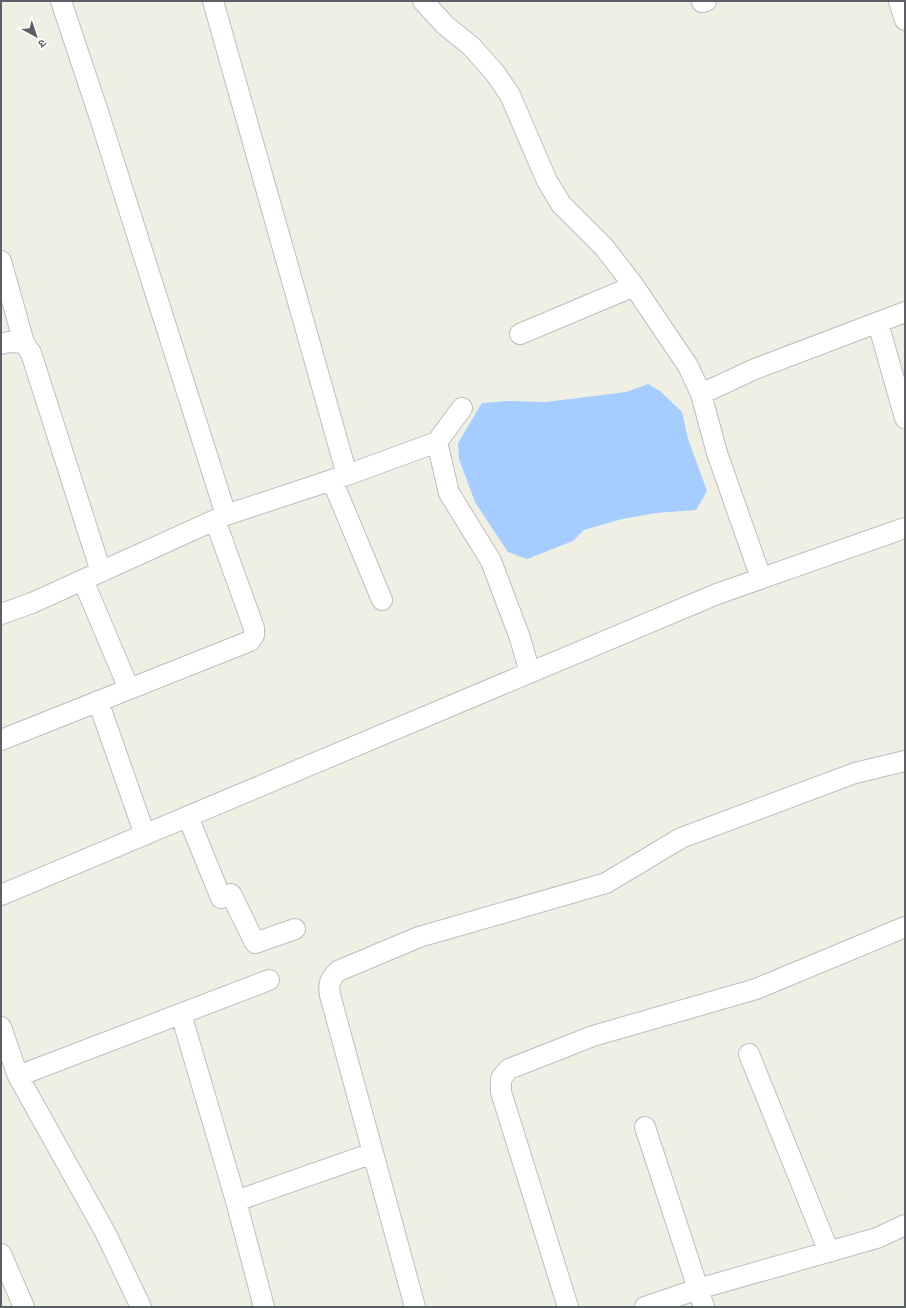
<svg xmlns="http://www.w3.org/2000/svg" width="906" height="1308" viewBox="0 0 906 1308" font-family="Karla,'Noto Sans Devanagari',sans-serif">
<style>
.water{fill:#a5cdff}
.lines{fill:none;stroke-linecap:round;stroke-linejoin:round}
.street-casing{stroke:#bcbec4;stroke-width:22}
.street{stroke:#fff;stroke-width:20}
</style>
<rect width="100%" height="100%" fill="#f0efe4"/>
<!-- water -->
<path class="water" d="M648 384 660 391 682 412 688 439 707 491 696 510 656 513 622 519 584 530 573 541 527 559 508 552 475 502 459 459 458 443 482 403 508 401 546 402 626 392Z"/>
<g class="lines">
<!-- street casing -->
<g class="street-casing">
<path id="street" d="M61 1 99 115 226 515
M213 1 347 475
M423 1 445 25 471 46 495 73 510 95 547 181 561 204 604 247 634 286 688 366 701 394
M899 1 905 20
M702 2 706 1
M1 261 24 343
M878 323 905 418
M520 334 634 286
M1 344 8 342 24 343 31 353 101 572
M437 442 449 493 491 561 520 638 530 673
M332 480 382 600
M761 578 717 453 701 394 755 369 905 312
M83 580 129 689
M1 614 32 603 226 515 347 475 437 442 462 408
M98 701 145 835
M1 740 250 641 254 635V628L215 520
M188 817 221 898 231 894 255 943 295 929
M1 895 717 594 905 528
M181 1014 236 1201 264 1307
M1 1027 18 1076
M749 1054 829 1252
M645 1127 704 1307
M236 1201 373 1153
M1 1254 24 1307
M141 1307 105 1232 18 1076 269 980
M415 1307 330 995C328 984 330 979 338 971L419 937 606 883 681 838 855 773 905 761
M568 1307 501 1092V1078L509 1069 593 1036 756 989 905 927
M645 1307 698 1289 877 1238 905 1225"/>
</g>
<!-- street -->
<use href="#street" class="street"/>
</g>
<!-- border -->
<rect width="906" height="1308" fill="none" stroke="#5c5f66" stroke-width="4"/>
<!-- north arrow -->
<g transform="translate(36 36) rotate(140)" stroke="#ffffff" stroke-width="3" paint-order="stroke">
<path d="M0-3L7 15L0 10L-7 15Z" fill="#5c5f66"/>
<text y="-6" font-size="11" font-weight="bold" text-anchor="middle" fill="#5c5f66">उ</text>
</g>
</svg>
